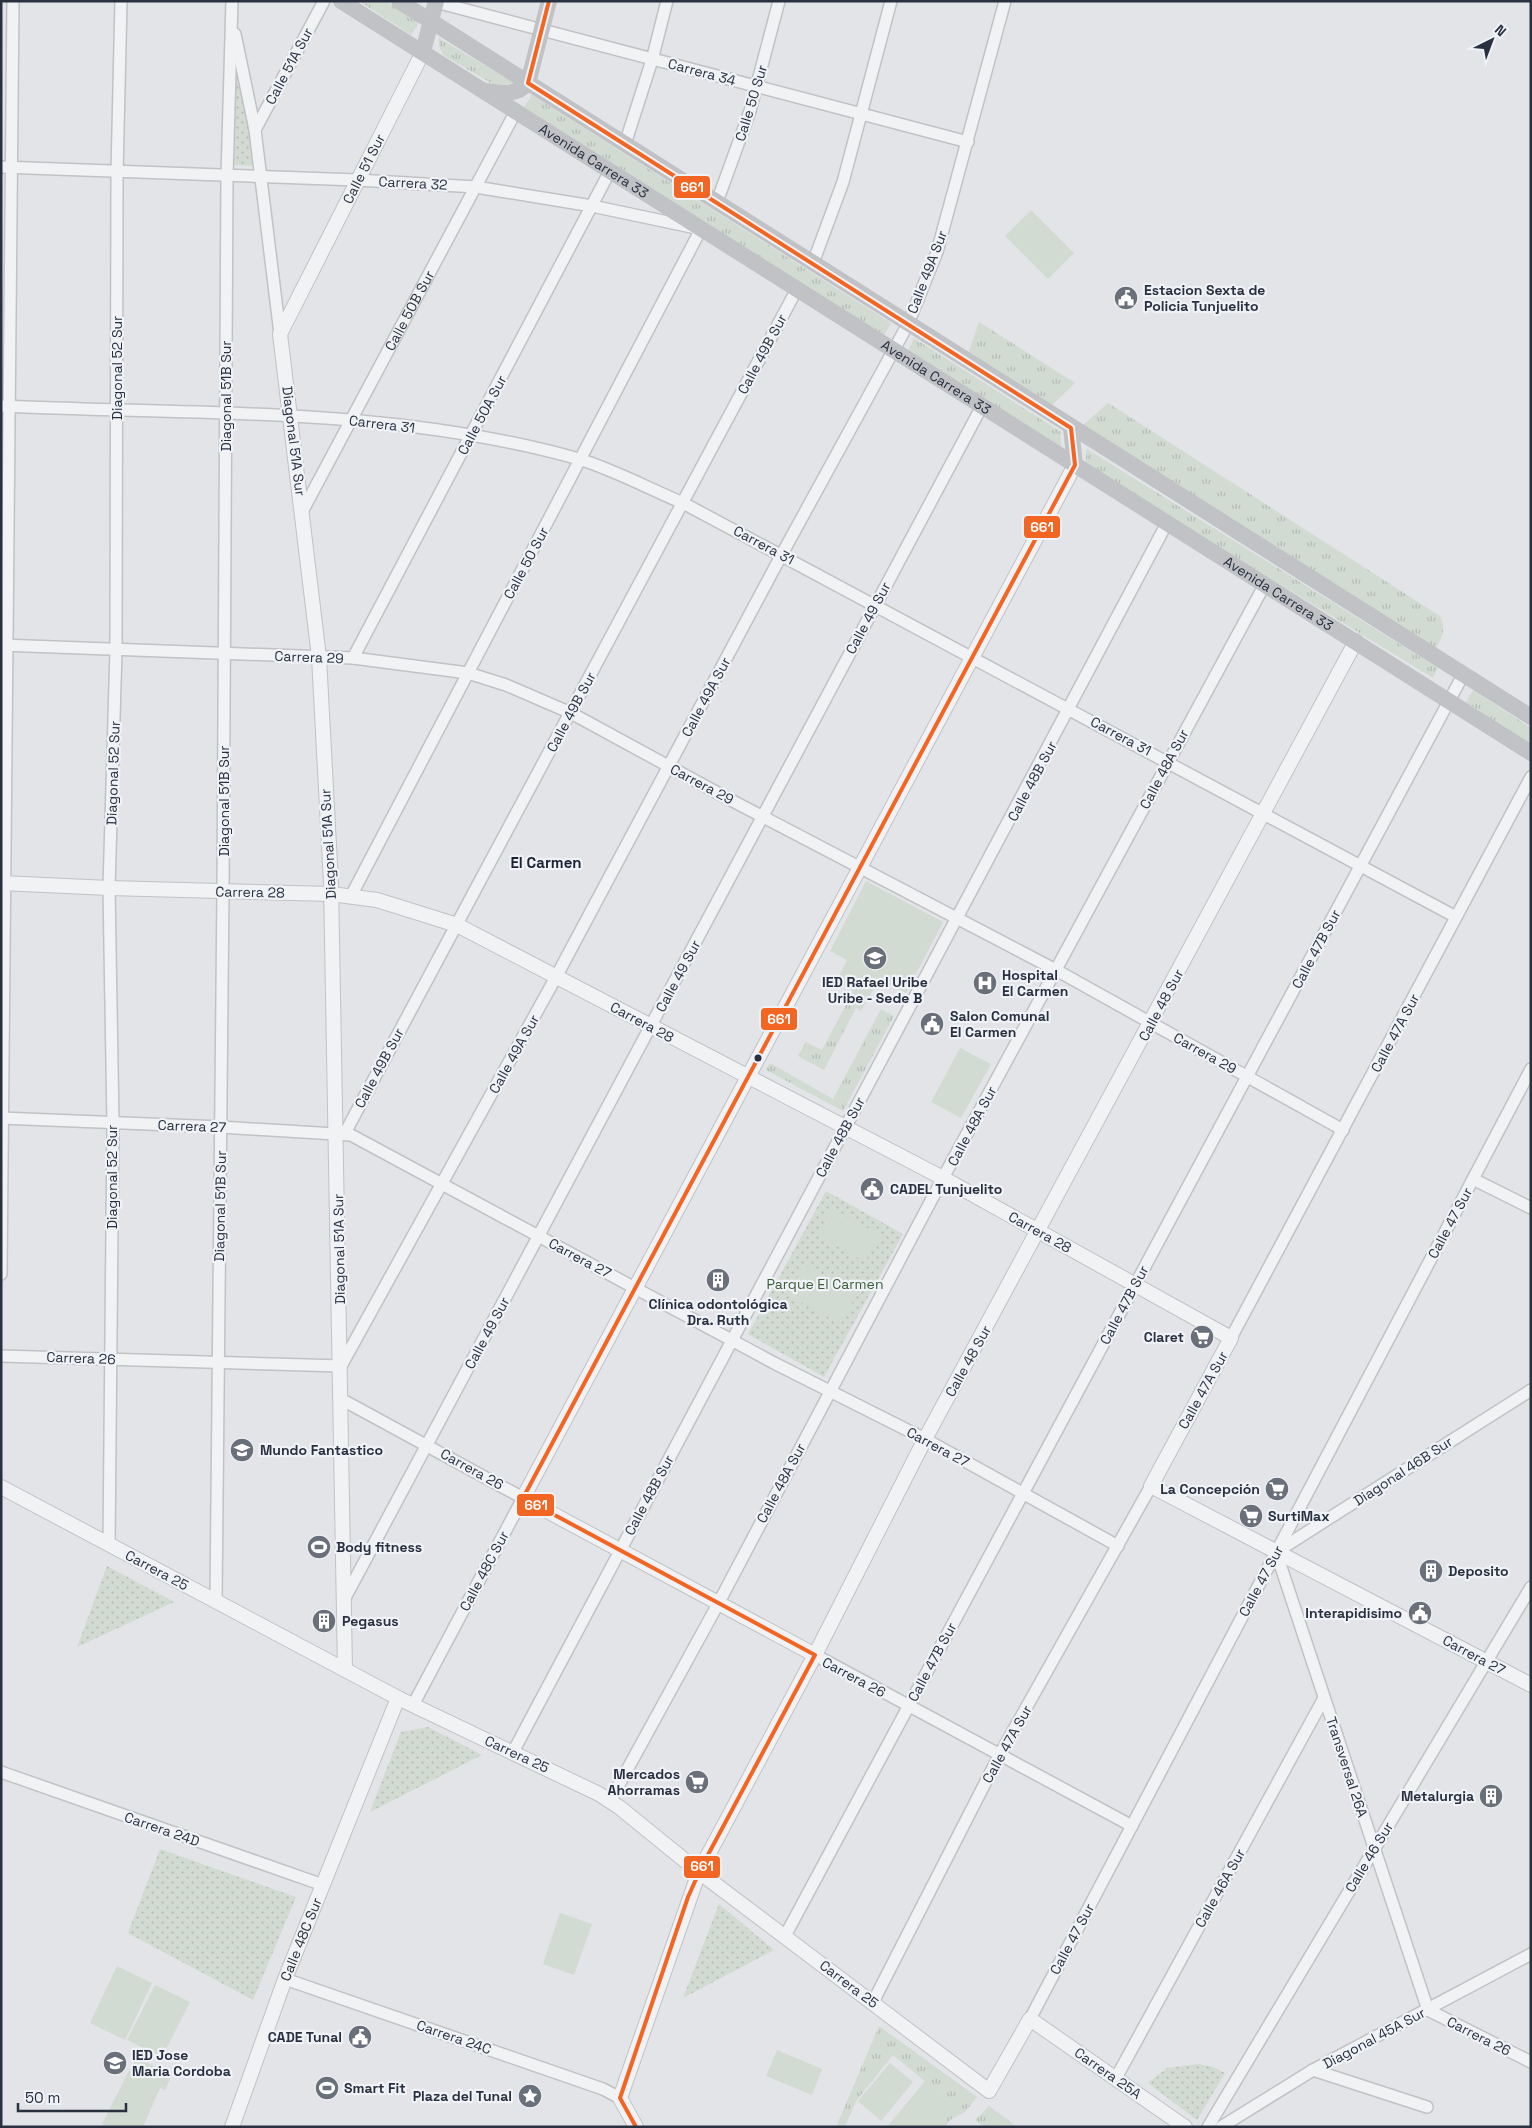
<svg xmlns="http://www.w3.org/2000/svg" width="1532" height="2128" viewBox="0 0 1532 2128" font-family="'Space Grotesk',sans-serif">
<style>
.grass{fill:url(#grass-tufts)}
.park{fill:url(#park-dots)}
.pitch{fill:#d2dbd2}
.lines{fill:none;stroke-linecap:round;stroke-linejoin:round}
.minor-casing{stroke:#c0c2c5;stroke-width:14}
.tertiary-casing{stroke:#c0c2c5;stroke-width:16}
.minor{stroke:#f1f2f4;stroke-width:11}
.tertiary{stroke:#f1f2f4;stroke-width:14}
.secondary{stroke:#c0c2c6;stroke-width:16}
.bus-1-casing{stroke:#eff2f6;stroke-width:8}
.bus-1{stroke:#f26522;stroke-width:4}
.bus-dot{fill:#293140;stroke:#eff2f6;stroke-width:2}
.labels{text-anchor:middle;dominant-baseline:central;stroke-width:4.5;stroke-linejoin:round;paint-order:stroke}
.street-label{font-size:14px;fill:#293140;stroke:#eff2f6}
.poi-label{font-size:14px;font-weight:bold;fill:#293140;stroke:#eff2f6;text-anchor:start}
.park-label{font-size:14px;fill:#3d5c36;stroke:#eff2f6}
.neighbourhood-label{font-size:15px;font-weight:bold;fill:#1b2231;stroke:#eff2f6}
.line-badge{stroke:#eff2f6;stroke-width:2}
.badge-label{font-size:14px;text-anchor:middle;font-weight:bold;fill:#fff}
</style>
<defs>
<pattern id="grass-tufts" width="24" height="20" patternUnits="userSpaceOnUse" patternTransform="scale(1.25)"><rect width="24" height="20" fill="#d2dbd2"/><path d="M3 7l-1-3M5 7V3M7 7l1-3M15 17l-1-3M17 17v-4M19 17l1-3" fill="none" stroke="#b4bcb5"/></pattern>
<pattern id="park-dots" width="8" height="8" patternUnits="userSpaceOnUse" patternTransform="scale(1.25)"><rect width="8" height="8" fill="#d2dbd2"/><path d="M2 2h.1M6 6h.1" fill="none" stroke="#b4bcb5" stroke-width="1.8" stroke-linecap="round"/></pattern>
</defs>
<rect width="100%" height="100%" fill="#e2e4e7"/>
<!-- grass -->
<path class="grass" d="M359 1H386L419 23 411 35Z
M439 38 514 83 496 86 443 55 439 46Z
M532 95 891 323 884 335 524 107Z
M979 322 1075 383 1051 406 968 354Z
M914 338 1061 432V449L907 353Z
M1108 403 1440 616C1446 629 1443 636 1436 648L1083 425Z
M1087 449 1438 668 1433 678 1085 465Z
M1473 690 1531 728V745L1466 702Z
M847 1003 856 1008 824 1070 798 1056 806 1042 822 1050Z
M881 1009 894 1016 843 1111 766 1070 770 1063 833 1099Z
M879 2026 977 2097 965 2112 950 2120 945 2127H939L955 2106 893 2055 856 2101 845 2127H836Z
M989 2106 1017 2127H984L975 2120Z"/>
<!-- park -->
<path class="park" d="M236 45 254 166 234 165Z
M826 1191 903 1234 824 1377 748 1334Z
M107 1566 174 1602 77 1647Z
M428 1727 482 1755 370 1812 401 1732Z
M160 1849 296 1897 253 2000 128 1933Z
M719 1904 774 1950 683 1998Z
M1198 2064 1213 2067 1225 2073 1197 2120 1148 2083 1167 2068Z"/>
<!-- pitch -->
<path class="pitch" d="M1031 210 1074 253 1048 279 1005 236Z
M866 881 943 922 906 993 879 979 861 1011 847 1003 853 991 836 982 847 960 830 951Z
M960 1048 991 1064 961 1118 931 1102Z
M832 1208 880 1235 865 1262 817 1235Z
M804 1265 857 1294 841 1324 788 1295Z
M560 1913 592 1924 574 1975 543 1964Z
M117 1966 152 1983 125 2040 90 2023Z
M155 1985 190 2002 162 2057 127 2040Z
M777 2050 822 2069 812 2095 766 2076Z
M136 2057 172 2075 165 2090 160 2088 143 2127H107L102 2124Z
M890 2063 913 2082 881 2121 858 2101Z
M925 2081 956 2106 939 2127H887Z"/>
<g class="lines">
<!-- minor casing -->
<g class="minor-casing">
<g id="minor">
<path d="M436 2 968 142"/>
<path d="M235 34 255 130 280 334"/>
<path d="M255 130 324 1"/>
<path d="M625 144 652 60 667 1"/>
<path d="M1 167 357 180 476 187 592 206 701 229 351 896"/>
<path d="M717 202 750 111 779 1"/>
<path d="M813 263 843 182 891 1"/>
<path d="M1 406C193 415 392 406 579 459 612 469 650 489 683 503L1456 917"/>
<path id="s1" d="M303 510 516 111"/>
<path d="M1 645 353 658 468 673 506 685 571 713 727 798 1056 970 1343 1130"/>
<path d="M353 658 610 171"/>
<path d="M1 1118 221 1127 351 1135 774 1363 925 1439 1118 1546"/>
<path d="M345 1133 797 289"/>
<path d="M1473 1179 1531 1208"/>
<path d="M1 1274 13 1"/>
<path d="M1231 1338 1531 777"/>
<path d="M1 1356 341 1366 556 977 782 554 908 324 937 252 1005 1"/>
<path d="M1531 1390 1276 1552 1428 2010 1531 2062"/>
<path d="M339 1398 523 1498 413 1705"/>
<path d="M109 1544 113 1123 109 888 116 650 117 173 121 1"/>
<path d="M345 1598 982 406"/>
<path d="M216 1601 223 891 227 176 232 1"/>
<path d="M815 1655 1132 1826"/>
<path d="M513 1752 1167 523"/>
<path d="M1 1772 323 1885"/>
<path d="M610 1801 718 1604 943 1178 1265 584"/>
<path d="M785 1936 1463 675"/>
<path d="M285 1979 603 2089 620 2098"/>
<path d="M873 2002 999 1756 1151 1486"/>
<path d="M1030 2019 1531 1069"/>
<path d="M1313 2070 1427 2107"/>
<path d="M1116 2078 1324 1698"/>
<path d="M1208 2127 1531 1587"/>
<path d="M1221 2127 1313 2070 1531 1954"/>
</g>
</g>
<!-- tertiary casing -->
<g class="tertiary-casing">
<g id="tertiary">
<path d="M1 883 109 888 331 894 377 900 457 925 943 1178 1231 1338 1151 1486 1531 1685"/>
<path d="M1 1487 398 1698 599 1794 619 1807 699 1872 989 2091 1030 2019 1185 2127"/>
<path d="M815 1655 523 1498 1075 465"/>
<path id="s2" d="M345 1670 331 883 319 657 280 334 423 52"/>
<path id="s3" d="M232 2127 285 1979 398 1698"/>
<path d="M636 2127 620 2098 699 1872 815 1655 925 1439 1356 641"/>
</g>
</g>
<!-- minor -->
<use href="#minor" class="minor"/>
<!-- tertiary -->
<use href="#tertiary" class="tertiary"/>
<!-- secondary -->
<g class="secondary">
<path id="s4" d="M341 1 1531 753"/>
<path d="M399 1 1531 717"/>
<path d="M423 52 436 1"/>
<path d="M487 91C503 94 517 95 528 83L549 1"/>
<path d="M1071 428 1075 465"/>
</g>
<!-- bus-1 casing -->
<g class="bus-1-casing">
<path id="bus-1" d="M549 1 528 83 1071 428 1075 465 523 1498 815 1655 702 1866 688 1897 620 2098 636 2127"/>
</g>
<!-- bus-1 -->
<use href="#bus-1" class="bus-1"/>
</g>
<!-- icons -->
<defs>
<g id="civic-disc" transform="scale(1.25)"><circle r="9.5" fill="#6a707a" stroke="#eff2f6"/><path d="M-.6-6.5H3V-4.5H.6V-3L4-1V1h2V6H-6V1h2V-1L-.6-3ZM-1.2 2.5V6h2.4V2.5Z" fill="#fff"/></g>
<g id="school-disc" transform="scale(1.25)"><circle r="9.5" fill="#6a707a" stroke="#eff2f6"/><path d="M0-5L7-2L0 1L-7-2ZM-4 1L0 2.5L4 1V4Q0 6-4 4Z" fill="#fff"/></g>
<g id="hospital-disc" transform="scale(1.25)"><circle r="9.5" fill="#6a707a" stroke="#eff2f6"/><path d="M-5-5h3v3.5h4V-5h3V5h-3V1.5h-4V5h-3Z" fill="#fff"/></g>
<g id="building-disc" transform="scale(1.25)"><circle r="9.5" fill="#6a707a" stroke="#eff2f6"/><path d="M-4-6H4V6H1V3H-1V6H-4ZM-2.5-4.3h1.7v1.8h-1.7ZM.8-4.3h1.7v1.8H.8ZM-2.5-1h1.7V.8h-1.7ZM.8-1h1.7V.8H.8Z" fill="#fff"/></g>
<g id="supermarket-disc" transform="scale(1.25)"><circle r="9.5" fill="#6a707a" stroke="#eff2f6"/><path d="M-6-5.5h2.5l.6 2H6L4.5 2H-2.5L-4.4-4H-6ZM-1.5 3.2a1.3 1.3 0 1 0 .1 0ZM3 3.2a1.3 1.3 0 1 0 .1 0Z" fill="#fff"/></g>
<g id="stadium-disc" transform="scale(1.25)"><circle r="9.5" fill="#6a707a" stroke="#eff2f6"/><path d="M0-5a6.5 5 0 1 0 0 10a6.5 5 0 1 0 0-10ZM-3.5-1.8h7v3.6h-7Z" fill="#fff"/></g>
<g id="sight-disc" transform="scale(1.25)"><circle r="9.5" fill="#6a707a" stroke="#eff2f6"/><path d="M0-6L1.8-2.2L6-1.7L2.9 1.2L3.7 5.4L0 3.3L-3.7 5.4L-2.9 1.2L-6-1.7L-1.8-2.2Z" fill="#fff"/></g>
</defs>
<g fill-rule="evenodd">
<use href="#civic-disc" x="1126" y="298"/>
<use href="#school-disc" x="875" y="958"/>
<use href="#hospital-disc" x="985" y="983"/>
<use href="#civic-disc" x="932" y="1024"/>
<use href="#civic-disc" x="872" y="1189"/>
<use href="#building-disc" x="718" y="1280"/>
<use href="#supermarket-disc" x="1202" y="1337"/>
<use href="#school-disc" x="242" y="1450"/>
<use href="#supermarket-disc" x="1277" y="1489"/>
<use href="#supermarket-disc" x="1251" y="1516"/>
<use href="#stadium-disc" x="319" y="1547"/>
<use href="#building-disc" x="1431" y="1571"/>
<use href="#civic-disc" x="1420" y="1613"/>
<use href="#building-disc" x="324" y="1621"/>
<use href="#supermarket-disc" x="697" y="1782"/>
<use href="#building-disc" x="1491" y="1796"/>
<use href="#civic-disc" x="360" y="2037"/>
<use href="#school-disc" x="115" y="2063"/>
<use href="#stadium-disc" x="327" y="2088"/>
<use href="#sight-disc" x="530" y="2096"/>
</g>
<!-- markers -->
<circle class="bus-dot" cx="758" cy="1058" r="4.5"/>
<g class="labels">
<!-- street labels -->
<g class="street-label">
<text transform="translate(289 66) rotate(-62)">Calle 51A Sur</text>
<text transform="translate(702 72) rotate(15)">Carrera 34</text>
<text transform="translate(751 103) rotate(-73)">Calle 50 Sur</text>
<text stroke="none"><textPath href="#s4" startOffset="299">Avenida Carrera 33</textPath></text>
<text stroke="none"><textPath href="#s2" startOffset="1524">Calle 51 Sur</textPath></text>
<text transform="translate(413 183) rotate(3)">Carrera 32</text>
<text transform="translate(927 272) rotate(-69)">Calle 49A Sur</text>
<text stroke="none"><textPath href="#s1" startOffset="226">Calle 50B Sur</textPath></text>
<text transform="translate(762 354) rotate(-62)">Calle 49B Sur</text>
<text transform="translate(117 368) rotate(-90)">Diagonal 52 Sur</text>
<text stroke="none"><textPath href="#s4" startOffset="704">Avenida Carrera 33</textPath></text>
<text transform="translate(226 396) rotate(-90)">Diagonal 51B Sur</text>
<text transform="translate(482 415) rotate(-62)">Calle 50A Sur</text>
<text transform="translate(382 424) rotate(7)">Carrera 31</text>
<text transform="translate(294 441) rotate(83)">Diagonal 51A Sur</text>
<text transform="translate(764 545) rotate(28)">Carrera 31</text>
<text transform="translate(526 563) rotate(-62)">Calle 50 Sur</text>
<text stroke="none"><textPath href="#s4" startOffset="1109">Avenida Carrera 33</textPath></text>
<text transform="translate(868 618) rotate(-62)">Calle 49 Sur</text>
<text transform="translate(309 657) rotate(2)">Carrera 29</text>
<text transform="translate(706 697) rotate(-62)">Calle 49A Sur</text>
<text transform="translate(571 712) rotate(-62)">Calle 49B Sur</text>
<text transform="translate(1121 736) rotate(28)">Carrera 31</text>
<text transform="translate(1164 769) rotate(-62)">Calle 48A Sur</text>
<text transform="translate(113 773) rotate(-88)">Diagonal 52 Sur</text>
<text transform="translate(1032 781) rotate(-62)">Calle 48B Sur</text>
<text transform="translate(702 784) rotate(28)">Carrera 29</text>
<text transform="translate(224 801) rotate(-90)">Diagonal 51B Sur</text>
<text transform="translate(328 844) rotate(-93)">Diagonal 51A Sur</text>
<text transform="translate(250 892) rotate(1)">Carrera 28</text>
<text transform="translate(1316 949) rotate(-62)">Calle 47B Sur</text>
<text transform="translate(678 976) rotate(-62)">Calle 49 Sur</text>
<text transform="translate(1161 1005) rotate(-62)">Calle 48 Sur</text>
<text transform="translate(642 1022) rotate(28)">Carrera 28</text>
<text transform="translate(1395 1033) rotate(-62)">Calle 47A Sur</text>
<text transform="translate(1205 1053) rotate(29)">Carrera 29</text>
<text transform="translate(514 1054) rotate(-61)">Calle 49A Sur</text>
<text transform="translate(379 1068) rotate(-62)">Calle 49B Sur</text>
<text transform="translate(192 1126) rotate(2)">Carrera 27</text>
<text transform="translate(972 1126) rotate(-62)">Calle 48A Sur</text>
<text transform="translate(840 1137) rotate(-62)">Calle 48B Sur</text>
<text transform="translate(112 1177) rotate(-90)">Diagonal 52 Sur</text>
<text transform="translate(220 1206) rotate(-89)">Diagonal 51B Sur</text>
<text transform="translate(1450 1223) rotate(-62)">Calle 47 Sur</text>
<text transform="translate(1040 1232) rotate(29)">Carrera 28</text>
<text transform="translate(339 1249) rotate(-91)">Diagonal 51A Sur</text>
<text transform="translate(580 1258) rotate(28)">Carrera 27</text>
<text transform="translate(1124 1305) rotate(-62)">Calle 47B Sur</text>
<text transform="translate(487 1333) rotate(-62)">Calle 49 Sur</text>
<text transform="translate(81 1358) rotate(2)">Carrera 26</text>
<text transform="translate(968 1361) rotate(-61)">Calle 48 Sur</text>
<text transform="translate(1203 1390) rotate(-61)">Calle 47A Sur</text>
<text transform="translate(938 1447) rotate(28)">Carrera 27</text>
<text transform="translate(472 1469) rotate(29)">Carrera 26</text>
<text transform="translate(1403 1471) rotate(-33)">Diagonal 46B Sur</text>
<text transform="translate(781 1483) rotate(-62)">Calle 48A Sur</text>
<text transform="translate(649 1495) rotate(-62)">Calle 48B Sur</text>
<text transform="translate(157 1570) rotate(28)">Carrera 25</text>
<text transform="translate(484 1571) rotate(-62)">Calle 48C Sur</text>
<text transform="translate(1261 1581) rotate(-62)">Calle 47 Sur</text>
<text transform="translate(1474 1655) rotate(28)">Carrera 27</text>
<text transform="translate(932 1662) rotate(-62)">Calle 47B Sur</text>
<text transform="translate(854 1677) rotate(28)">Carrera 26</text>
<text transform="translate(1007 1744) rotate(-61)">Calle 47A Sur</text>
<text transform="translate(517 1754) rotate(25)">Carrera 25</text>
<text transform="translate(1347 1767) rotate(72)">Transversal 26A</text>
<text transform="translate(162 1829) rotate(19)">Carrera 24D</text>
<text transform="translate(1369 1857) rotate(-59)">Calle 46 Sur</text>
<text transform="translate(1220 1888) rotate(-61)">Calle 46A Sur</text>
<text stroke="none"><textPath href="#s3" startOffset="200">Calle 48C Sur</textPath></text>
<text transform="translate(1072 1939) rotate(-62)">Calle 47 Sur</text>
<text transform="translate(849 1984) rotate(37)">Carrera 25</text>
<text transform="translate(1479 2036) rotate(27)">Carrera 26</text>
<text transform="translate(454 2037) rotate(19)">Carrera 24C</text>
<text transform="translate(1374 2038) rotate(-28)">Diagonal 45A Sur</text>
<text transform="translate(1108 2073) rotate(35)">Carrera 25A</text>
</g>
<!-- poi labels -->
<g class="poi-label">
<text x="1144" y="290">Estacion Sexta de<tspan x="1144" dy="16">Policia Tunjuelito</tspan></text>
<text x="1002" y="975">Hospital<tspan x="1002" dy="16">El Carmen</tspan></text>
<text x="875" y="982" text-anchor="middle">IED Rafael Uribe<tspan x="875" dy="16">Uribe - Sede B</tspan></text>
<text x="950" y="1016">Salon Comunal<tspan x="950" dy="16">El Carmen</tspan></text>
<text x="890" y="1189">CADEL Tunjuelito</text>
<text x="718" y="1304" text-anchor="middle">Clínica odontológica<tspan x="718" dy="16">Dra. Ruth</tspan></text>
<text x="1184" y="1337" text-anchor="end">Claret</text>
<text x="260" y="1450">Mundo Fantastico</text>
<text x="1260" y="1489" text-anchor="end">La Concepción</text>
<text x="1268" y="1516">SurtiMax</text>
<text x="336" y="1547">Body fitness</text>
<text x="1448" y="1571">Deposito</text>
<text x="1402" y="1613" text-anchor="end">Interapidisimo</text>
<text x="342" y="1621">Pegasus</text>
<text x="680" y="1774" text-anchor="end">Mercados<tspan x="680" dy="16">Ahorramas</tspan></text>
<text x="1474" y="1796" text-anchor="end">Metalurgia</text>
<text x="342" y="2037" text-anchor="end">CADE Tunal</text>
<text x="132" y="2055">IED Jose<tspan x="132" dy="16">Maria Cordoba</tspan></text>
<text x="344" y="2088">Smart Fit</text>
<text x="512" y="2096" text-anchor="end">Plaza del Tunal</text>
</g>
<!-- park labels -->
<g class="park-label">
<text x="825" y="1284">Parque El Carmen</text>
</g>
<!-- neighbourhood labels -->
<g class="neighbourhood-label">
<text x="546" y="862">El Carmen</text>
</g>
</g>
<g class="line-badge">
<rect x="673" y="175" width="38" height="24" rx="5" fill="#f26522"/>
<rect x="1023" y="515" width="38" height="24" rx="5" fill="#f26522"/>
<rect x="760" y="1007" width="38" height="24" rx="5" fill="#f26522"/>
<rect x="516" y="1493" width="39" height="24" rx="5" fill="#f26522"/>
<rect x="683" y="1855" width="38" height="24" rx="5" fill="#f26522"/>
</g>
<g class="badge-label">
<text x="692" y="192">661</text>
<text x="1042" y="532">661</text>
<text x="779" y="1024">661</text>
<text x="536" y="1510">661</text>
<text x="702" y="1871">661</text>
</g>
<!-- border -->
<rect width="1532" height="2128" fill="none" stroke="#293140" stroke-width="5"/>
<!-- north arrow -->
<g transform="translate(1492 40) rotate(42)" stroke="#eff2f6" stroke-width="4" paint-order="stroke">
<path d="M0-4L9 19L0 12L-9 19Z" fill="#293140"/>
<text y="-8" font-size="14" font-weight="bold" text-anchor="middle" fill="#293140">N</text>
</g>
<!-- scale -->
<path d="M18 2103v8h108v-8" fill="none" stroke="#293140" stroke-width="2.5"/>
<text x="25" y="2103" font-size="15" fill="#293140" stroke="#eff2f6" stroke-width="4" paint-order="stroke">50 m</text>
</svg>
